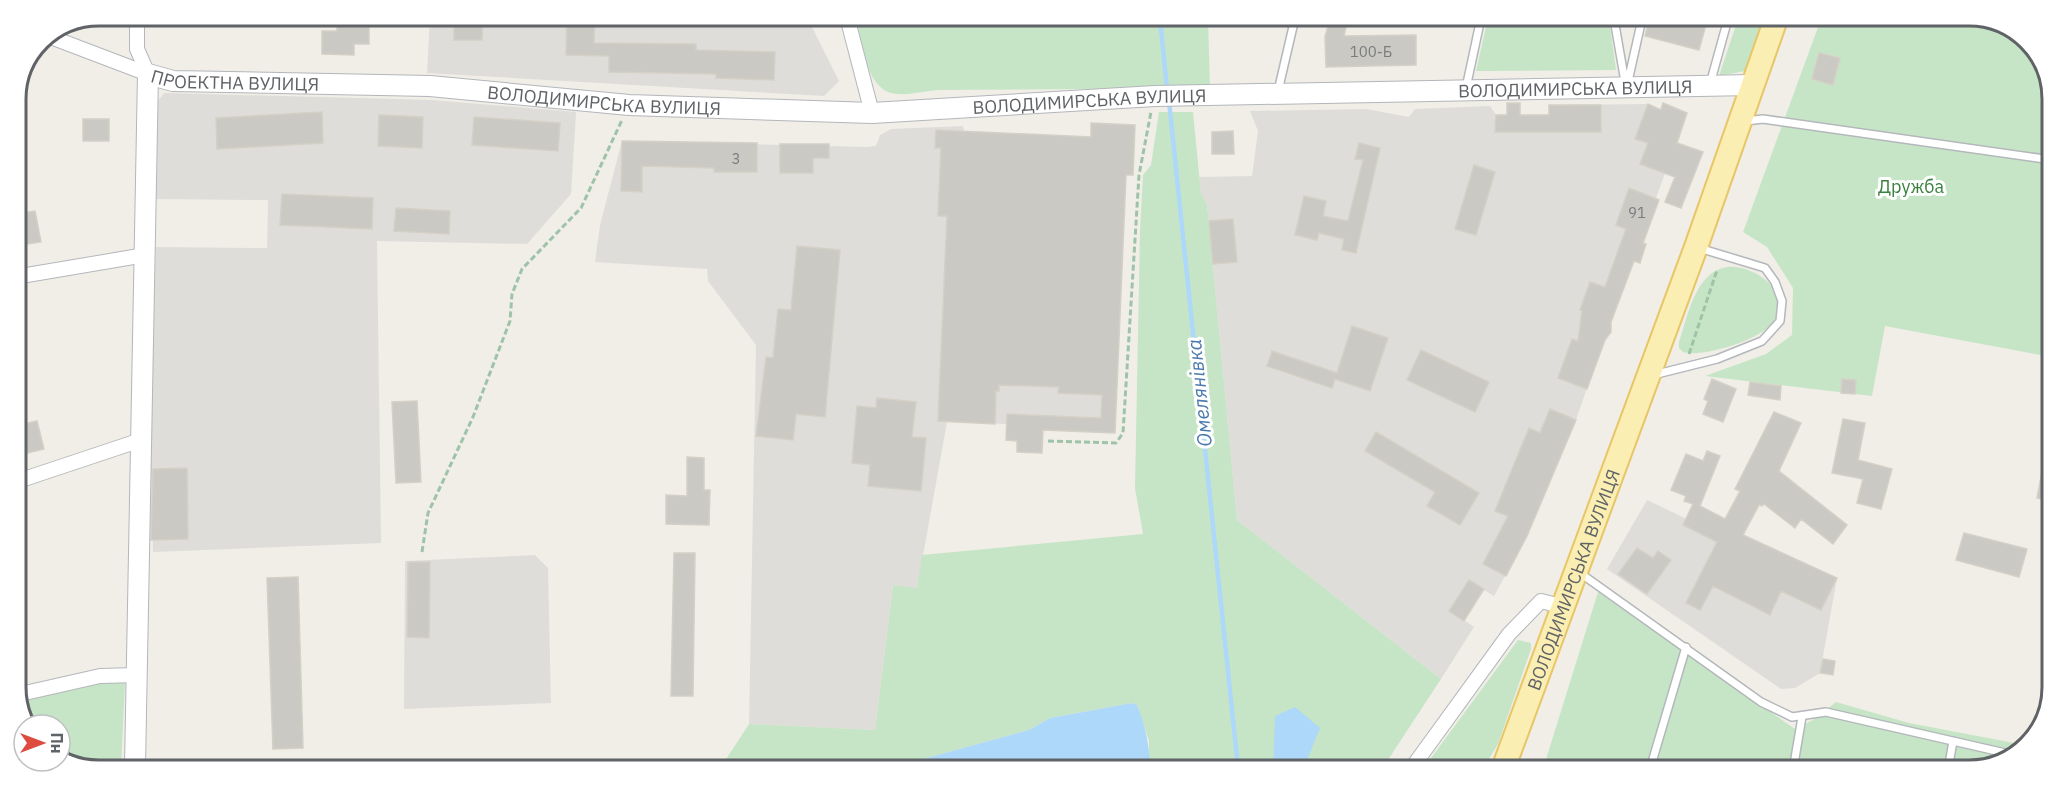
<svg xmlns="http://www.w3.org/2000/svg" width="2068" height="785" viewBox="0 0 2068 785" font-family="'IBM Plex Sans',sans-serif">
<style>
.industrial{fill:#dfddd9}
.green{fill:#c6e5c6}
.water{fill:#add8f9}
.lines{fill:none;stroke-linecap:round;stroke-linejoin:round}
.stream{stroke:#add8f9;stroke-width:4.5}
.building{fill:#cbc9c4;stroke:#d4d0c6;stroke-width:1.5}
.lane-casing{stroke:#b4b7bb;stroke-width:10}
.street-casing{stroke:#b4b7bb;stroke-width:16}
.secondary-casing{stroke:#b3b6bb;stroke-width:22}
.primary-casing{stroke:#e8c567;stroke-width:26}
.path{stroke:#9ec3a8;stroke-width:3;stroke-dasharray:6 3;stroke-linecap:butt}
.lane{stroke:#fff;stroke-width:7}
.street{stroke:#fff;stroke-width:14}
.secondary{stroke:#fff;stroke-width:20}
.primary{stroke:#faeeb2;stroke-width:22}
.labels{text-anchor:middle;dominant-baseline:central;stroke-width:6;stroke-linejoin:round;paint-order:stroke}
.number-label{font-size:15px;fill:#7a7c7e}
.street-label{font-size:18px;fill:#5f6266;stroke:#fff}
.park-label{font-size:18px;fill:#3b813f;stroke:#fff}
.water-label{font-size:20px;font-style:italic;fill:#4a79ac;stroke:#fff}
.rim{fill:none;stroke:#5f6266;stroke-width:3}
</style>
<rect width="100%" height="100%" fill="#f0eee7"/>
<!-- industrial -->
<path class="industrial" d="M430 16 807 17 839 81 824 96 427 73Z
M164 93 432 100 576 112 571 194 527 244 377 241 381 543 153 552 150 430 156 247 267 248 268 200 156 199 155 105Z
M1663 103 1687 113 1656 198 1659 199 1646 236 1643 235 1641 242 1646 244 1640 263 1634 261 1611 322V332L1603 341 1576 420 1527 536 1494 596 1484 590 1464 620 1474 627 1441 679 1237 520 1207 204 1201 195 1199 177 1252 176 1258 131 1250 111 1366 109 1409 117 1415 109 1490 106 1496 115H1563V105L1648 104 1660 109Z
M963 126 964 131 1091 137 1090 150 1104 158 1134 159 1133 175H1126L1115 433 1043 430 1042 453 1017 452V441L1006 440V424L947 422 917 589 893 585 875 730 749 724 756 345 708 281 707 269 595 262 600 225 622 141 867 147 876 146 880 135 891 129Z
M1647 500 1695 523 1704 508 1746 530 1744 535 1837 578 1820 673 1795 688 1781 689 1607 569Z
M535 555 548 568 551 703 404 709 405 561Z"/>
<!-- green -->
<path class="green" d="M296 15 417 16 416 26 295 21Z
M856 17 1149 18 1161 25 1165 18H1208L1210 88 938 90C925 91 910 95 897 94 865 92 862 40 856 17Z
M1488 18 1579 19 1592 22 1594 19H1609L1616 70 1476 71Z
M1738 19H1764L1745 71 1719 76Z
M1821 19 1996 20 2036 48 2053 93 2051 357 1885 326 1872 396 1705 376 1766 354 1792 335 1793 288 1767 247 1743 232Z
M1159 112H1193L1201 194 1207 204 1237 520 1441 679 1382 769 1143 768 1148 767 1149 741 1137 705 1132 703 1050 718 1029 730 894 767H721L749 724 875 730 893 585 917 588 922 555 1143 534 1135 488 1140 231 1143 175 1151 165Z
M1727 267C1754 264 1795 293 1773 322 1761 340 1702 358 1683 352L1679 348V342C1688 316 1695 272 1727 267Z
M1598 592 1795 729 1813 720 1836 702 1909 723 2025 745 2020 753 1969 770 1543 769Z
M1518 640 1531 643V649L1498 744 1483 769H1423Z
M99 683H125L121 766 72 765 60 757V725H28L19 701Z"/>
<!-- water -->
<path class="water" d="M1132 703 1137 705C1145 725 1149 743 1150 765L1148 767H894L1029 730 1050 718Z
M1295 707 1320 728 1304 768H1273L1275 716Z"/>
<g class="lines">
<!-- stream -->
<path class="stream" d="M1160 18 1167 89
M1169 101 1238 768"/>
</g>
<!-- building -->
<path class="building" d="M454 16H483L482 40H454Z
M567 16H595L594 43 696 44V50L775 52 774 80 716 78V74L609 72V56L566 55Z
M1330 18H1348L1344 36 1416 35V65L1326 67 1325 37Z
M1649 19 1707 21 1699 50 1645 36Z
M337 27H369V44H354V55L322 54V31H337Z
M1819 53 1840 58 1833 85 1812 79Z
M1507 103H1520V115H1549V105H1601V132H1495L1496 115H1507Z
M1663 103 1687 113 1677 143 1703 152 1681 208 1665 202 1675 177 1640 164 1648 143 1635 139 1648 104 1661 110Z
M322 112 323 143 217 149 216 118Z
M379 115 423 117 422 148 378 146Z
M474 117 560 123 558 151 472 145Z
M83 119H109V141H83Z
M1091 123 1135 125 1133 175H1126L1115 433 1043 430 1042 453 1017 452V441L1006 440 1007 414 1101 418 1102 395 1058 393 1059 387 999 385V391H996L995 424 938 421 947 216H938L941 148H935L936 130 1091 137Z
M1233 131 1234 154H1212V132Z
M622 141 757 143V172H714V168L642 166V192L621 191Z
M1359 143 1380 148 1356 253 1342 250 1344 239 1319 233 1317 240 1295 235 1304 196 1326 201 1323 216 1348 221 1363 160 1355 159Z
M780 144H829V158H813V173H780Z
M1474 165 1495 172 1476 235 1455 229Z
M1629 188 1659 200 1643 243 1646 244 1640 263 1634 261 1611 322V332L1605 340 1587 389 1558 378 1572 339 1578 341 1582 311 1580 310 1590 282 1605 287 1626 229 1616 225Z
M282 194 373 198 372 229 280 225Z
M396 208 450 211 449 234 394 231Z
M35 211 41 242 15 246V214Z
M1233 219 1237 262 1213 264 1209 221Z
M797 246 840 250 825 417 796 414 793 440 756 436 766 357 773 358 778 309 791 310Z
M1352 326 1388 338 1370 391 1335 379 1332 388 1267 366 1272 351 1337 373Z
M1421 350 1489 382 1475 412 1407 380Z
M1712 379 1736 389 1723 422 1703 414 1708 401 1704 399Z
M1842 379 1856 380 1855 394 1841 393Z
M1750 382 1781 386 1780 400 1748 395Z
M877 398 916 402 912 437 926 438 921 491 868 486 870 465 852 463 857 406 876 408Z
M417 401 421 482 396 483 392 402Z
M1550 409 1576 420 1527 536 1506 576 1483 564 1508 516 1495 511 1529 428 1540 433Z
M1774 412 1801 423 1779 471 1847 525 1833 544 1801 519 1795 528 1764 504 1762 506 1759 505 1743 535 1837 578 1821 610 1781 591 1770 615 1713 586 1700 610 1686 603 1717 542 1683 525 1693 504 1684 501 1686 496 1671 490 1686 454 1703 461 1707 451 1720 456 1700 506 1725 519 1740 491 1735 489Z
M1843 419 1865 423 1858 460 1892 469 1881 509 1857 503 1863 479 1832 473Z
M37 421 44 449 15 456V426Z
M1376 432 1479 493 1460 525 1427 506 1435 492 1365 451Z
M687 457 704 458V490H710L709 525 666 524V495L687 496Z
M2044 461 2050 462V501L2037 498Z
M187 468 188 539 151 540 153 469Z
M1964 533 2027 549 2019 577 1956 560Z
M1637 548 1653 558 1658 551 1671 560 1647 594 1618 574Z
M674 553H695L693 696H671Z
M408 562H430L429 638 407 637Z
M298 577 303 748 273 749 267 578Z
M1469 580 1484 589 1464 621 1449 611Z
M1823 659 1835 661 1833 675 1820 673Z"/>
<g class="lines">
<!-- lane casing -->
<g class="lane-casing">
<path id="lane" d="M1614 19 1625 82
M1710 84 1728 19
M1627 86 1642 19
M1466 88 1481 18
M1278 91 1295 18
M1745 121 1763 119 2052 160
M1653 375 1717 359 1762 341 1780 321 1782 301 1775 282 1765 268 1699 248
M1580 573 1761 702 1792 717 1826 712 2014 755
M1650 769 1686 647
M1793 770 1802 717
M1948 770 1953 741"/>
</g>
<!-- street casing -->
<g class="street-casing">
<path id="street" d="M137 15V49L148 74
M847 17 872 113
M48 36 148 74
M15 277 145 255
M15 482 141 440
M16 695 100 676 137 675
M1411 769 1509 634 1541 601 1564 607"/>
</g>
<!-- secondary casing -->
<g class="secondary-casing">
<g id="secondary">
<path id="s1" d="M135 766 148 74 173 81 430 86 629 105 872 113 1155 96 1752 85"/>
</g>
</g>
<!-- primary casing -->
<g class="primary-casing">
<g id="primary">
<path id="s2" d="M1503 769 1696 247 1776 19"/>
</g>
</g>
<!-- path -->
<path class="path" d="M1689 354 1717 270
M1048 441 1116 443 1123 433 1139 175 1151 112
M422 552 428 513 473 417 510 321 512 294 522 269 581 208 622 120"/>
<!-- lane -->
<use href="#lane" class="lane"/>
<!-- street -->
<use href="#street" class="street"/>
<!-- secondary -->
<use href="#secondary" class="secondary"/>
<!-- primary -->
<use href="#primary" class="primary"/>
</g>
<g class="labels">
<!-- number labels -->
<g class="number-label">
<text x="1371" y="51">100-Б</text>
<text x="736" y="158">3</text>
<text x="1637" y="212">91</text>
</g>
<!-- street labels -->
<g class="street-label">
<text stroke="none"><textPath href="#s1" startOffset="780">ПРОЕКТНА ВУЛИЦЯ</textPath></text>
<text stroke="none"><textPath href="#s1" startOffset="2122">ВОЛОДИМИРСЬКА ВУЛИЦЯ</textPath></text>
<text stroke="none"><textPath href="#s1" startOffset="1150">ВОЛОДИМИРСЬКА ВУЛИЦЯ</textPath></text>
<text stroke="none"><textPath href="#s1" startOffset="1636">ВОЛОДИМИРСЬКА ВУЛИЦЯ</textPath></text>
<text stroke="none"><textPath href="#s2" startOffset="202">ВОЛОДИМИРСЬКА ВУЛИЦЯ</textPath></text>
</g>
<!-- park labels -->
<g class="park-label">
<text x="1911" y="186">Дружба</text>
</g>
<!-- water labels -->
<g class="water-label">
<text transform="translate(1199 393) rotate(-96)">Омелянівка</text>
</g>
</g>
<!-- crop -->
<path d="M0 0H2068V785H0ZM99 26H1969A73 73 0 0 1 2042 99V687A73 73 0 0 1 1969 760H99A73 73 0 0 1 26 687V99A73 73 0 0 1 99 26Z" fill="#fff" fill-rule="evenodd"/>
<path class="rim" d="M99 26H1969A73 73 0 0 1 2042 99V687A73 73 0 0 1 1969 760H99A73 73 0 0 1 26 687V99A73 73 0 0 1 99 26Z"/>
<!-- north arrow -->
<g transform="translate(42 743) rotate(90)"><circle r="28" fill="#ffffff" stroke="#bfc0c2" stroke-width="1.5"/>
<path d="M0-4.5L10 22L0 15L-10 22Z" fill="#de4c3f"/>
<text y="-9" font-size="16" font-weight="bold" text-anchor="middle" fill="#5f6266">Пн</text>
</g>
</svg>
